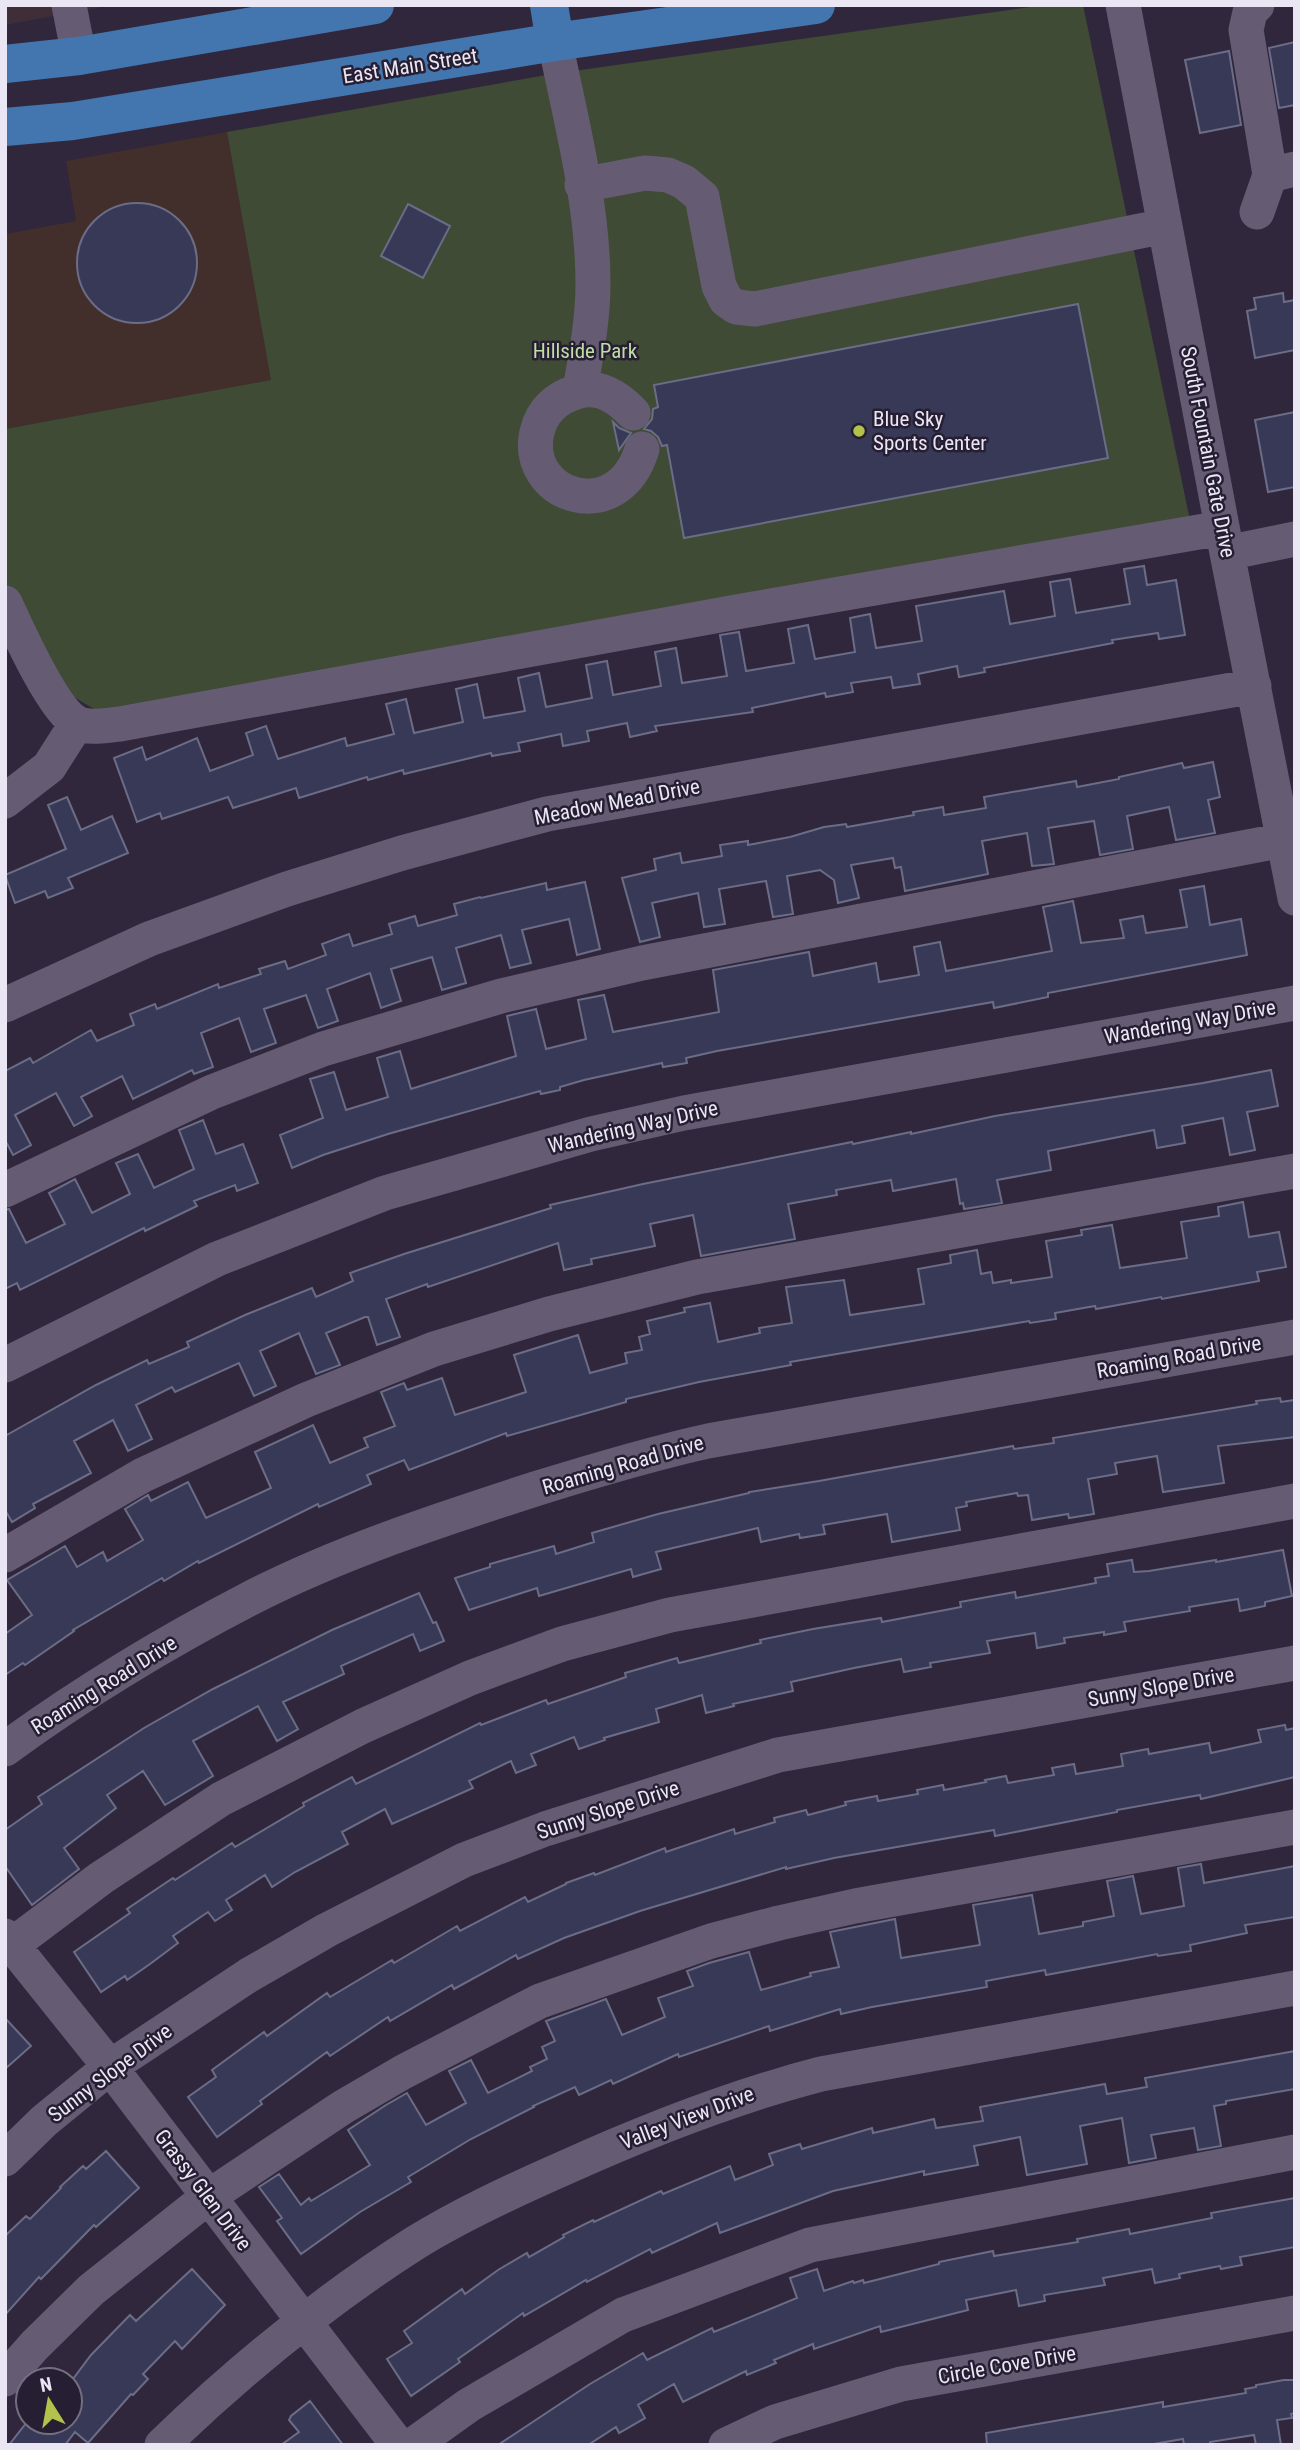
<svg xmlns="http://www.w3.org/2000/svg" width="1300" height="2450" viewBox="0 0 1300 2450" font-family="'Roboto Condensed',sans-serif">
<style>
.commercial{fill:#3f2e37}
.industrial{fill:#422e2b}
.green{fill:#3f4b34}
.building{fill:#383957;stroke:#6b6c86;stroke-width:2}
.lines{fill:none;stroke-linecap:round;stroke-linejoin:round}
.minor{stroke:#655c74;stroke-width:35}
.major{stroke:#4376ae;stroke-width:38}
.poi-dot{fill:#b3c24b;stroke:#261e32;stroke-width:2.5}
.labels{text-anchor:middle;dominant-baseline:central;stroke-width:5;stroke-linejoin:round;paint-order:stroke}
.street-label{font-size:21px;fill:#ebe6f4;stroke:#261e32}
.park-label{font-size:21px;fill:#c0dda5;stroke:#261e32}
.poi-label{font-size:21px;fill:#ebe6f4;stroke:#261e32;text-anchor:start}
</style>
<rect width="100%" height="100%" fill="#30273d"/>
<!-- commercial -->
<path class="commercial" d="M5 5H102V7L5 25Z"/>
<!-- industrial -->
<path class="industrial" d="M227 132 272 380 5 429V234L76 221 66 161Z"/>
<!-- green -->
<path class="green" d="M1045 5H1083L1191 525 145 713 94 709 52 684 5 582V429L271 380 227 132 552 74Z"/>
<!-- building -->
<path class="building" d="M1295 42V105L1279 108 1269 48Z
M1229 51 1241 125 1200 133 1185 60Z
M77 263a60 60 0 1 1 120 0a60 60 0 1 1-120 0Z
M408 204 450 226 423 278 381 256Z
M1283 293 1284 302 1295 300V350L1255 358 1247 311 1256 309 1254 298Z
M1078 304 1108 458 684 538 667 445 662 446 658 437 651 431 644 429 652 419 653 409 658 407 654 385Z
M1295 412V487L1268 492 1255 420Z
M613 422 619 428 631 433 619 450Z
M1144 566 1147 585 1176 580 1185 635 1159 639 1158 633 1112 640 1113 643 984 668 985 672 959 677 957 666 918 674 920 684 893 688 891 677 851 683 853 692 826 697 825 693 752 708 753 712 655 726 657 731 630 737 627 723 587 731 589 741 563 746 561 734 518 743 520 751 492 756 491 753 404 774 403 770 368 780 367 777 299 798 296 788 233 808 228 797 162 819 160 813 137 822 114 758 142 747 146 760 197 738 210 771 253 755 246 733 266 726 278 759 345 738 347 746 394 734 386 704 406 699 414 733 463 722 456 689 477 684 484 718 525 711 518 678 539 673 546 707 592 698 586 665 607 661 613 695 661 686 655 652 676 648 682 683 727 676 720 635 739 632 746 671 794 663 788 629 808 625 815 659 855 652 850 618 870 614 876 648 922 641 916 606 1004 591 1010 624 1055 616 1050 582 1070 579 1076 613 1130 604 1124 569Z
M1213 762 1220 797 1208 800 1215 833 1176 840 1169 807 1127 816 1133 849 1100 855 1094 821 1048 828 1054 864 1032 866 1027 833 982 841 988 874 905 891 901 867 895 868 893 858 851 865 859 898 838 903 834 880 820 870 787 876 793 914 773 917 766 881 719 889 725 924 704 927 698 893 652 903 660 937 640 942 622 878 656 870 654 859 680 853 682 863 722 856 720 845 748 841V845L790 837 824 827 846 824 847 827 914 815 913 812 943 807 944 815 986 808 984 797 1076 781 1077 787 1119 779V777L1182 763 1184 768Z
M67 797 81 830 112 816 128 853 68 878 73 888 48 898 45 891 15 903 5 875 66 849 48 805Z
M585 882 600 949 577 955 569 919 522 930 531 963 510 968 501 935 456 948 466 983 442 990 432 957 391 969 401 1001 381 1008 370 973 327 989 338 1021 318 1028 306 995 264 1009 276 1043 251 1052 239 1018 201 1033 213 1067 194 1074 192 1070 133 1099 122 1076 81 1097 92 1116 74 1126 56 1093 15 1115 31 1145 13 1155 5 1140V1071L30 1058 33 1063 91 1030 97 1041 134 1025 130 1014 155 1004 157 1009 218 984 219 988 261 974 259 969 285 961 288 969 326 955 322 944 349 934 353 946 392 934 389 924 415 916 418 926 457 915 454 904 480 897 481 898 546 883 547 890Z
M1204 886 1210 925 1241 919 1247 955 1048 993V997L994 1008 993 1002 717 1051 686 1058 687 1063 663 1067 662 1063 584 1080 560 1087V1090L541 1094 540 1091 388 1134 323 1155 292 1168 280 1135 323 1118 310 1079 334 1072 346 1110 388 1097 377 1058 400 1051 411 1089 516 1056 507 1016 536 1009 546 1049 586 1039 578 1000 604 995 613 1032 719 1012 713 970 809 952 813 976 876 963 879 982 919 975 914 947 940 942 946 971 1052 951 1043 907 1073 901 1081 943 1124 938 1120 920 1143 916 1146 933 1187 927 1180 890Z
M1271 1070 1278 1106 1247 1112 1255 1150 1230 1155 1223 1118 1182 1126 1185 1143 1157 1148 1154 1130 1048 1151 1051 1170 997 1180 1002 1203 964 1209 963 1203 960 1204 956 1179 893 1191 891 1180 836 1190 837 1195 788 1204 795 1239 701 1256 693 1215 650 1224 655 1246 591 1259 592 1264 564 1270 558 1243 428 1287 427 1284 386 1299 400 1337 377 1345 368 1317H365L326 1333 340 1365 316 1374 299 1333 260 1351 276 1386 254 1396 239 1363 175 1392 172 1387 136 1405 152 1439 128 1451 113 1420 74 1441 91 1473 33 1504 35 1508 12 1522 5 1510V1436L96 1385 147 1360 149 1364 189 1347 187 1342 245 1315 312 1288 316 1297 353 1281 350 1273 404 1254 551 1208 550 1205 643 1184 852 1142 853 1144 911 1132V1134L995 1116 1203 1083Z
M203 1120 216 1154 243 1144 258 1183 237 1191 235 1185 194 1201 197 1206 145 1231 144 1228 20 1290 17 1283 5 1289V1210L9 1209 26 1243 65 1224 49 1193 75 1179 92 1213 130 1194 116 1163 138 1154 154 1188 194 1169 179 1130Z
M1243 1202 1249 1237 1279 1232 1286 1267 1257 1272 1259 1281 1162 1299 1161 1297 1096 1309 1095 1306 1055 1313 1056 1319 1030 1323 1029 1321 790 1362 791 1365 699 1382 626 1399V1402L507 1436 506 1433 409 1470 404 1460 367 1475 371 1484 319 1507 318 1504 199 1563 198 1561 164 1581 162 1578 73 1630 74 1631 25 1665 23 1663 5 1675V1634L32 1615 7 1580 65 1546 77 1567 103 1552 107 1561 143 1540 125 1509 148 1495 151 1501 188 1482 206 1518 271 1488 255 1452 313 1425 330 1463 368 1447 364 1438 395 1426 381 1392 404 1383 407 1390 442 1378 455 1415 526 1392 514 1355 578 1335 590 1373 627 1363 625 1353 642 1350 639 1337 650 1334 647 1321 685 1312 684 1308 710 1303 718 1342 760 1333 759 1328 792 1323 786 1287 844 1280 850 1315 924 1304 918 1269 951 1263 950 1255 977 1250 981 1274 991 1272 993 1283 1011 1280V1283L1052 1277 1046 1241 1082 1235 1081 1230 1112 1225 1120 1268 1187 1258 1181 1222 1219 1216 1218 1207Z
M1280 1398 1281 1402 1295 1400V1437L1218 1446 1224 1483 1163 1492 1157 1456 1115 1463 1117 1474 1088 1479 1094 1514 1069 1518 1068 1514 1032 1520 1028 1495 1018 1496 1017 1493 966 1502 967 1506 956 1508 960 1530 892 1542 887 1514 823 1525 825 1534 800 1538 799 1534 761 1542 758 1528 656 1552 661 1569 633 1577 631 1569 539 1596 537 1588 469 1610 455 1578 490 1567V1564L554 1546 556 1554 594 1542 592 1533 658 1514 749 1493V1492L819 1481 1013 1446 1014 1449 1054 1443 1053 1438 1257 1404 1256 1401Z
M1283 1550 1292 1596 1265 1602V1606L1240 1611 1238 1599 1189 1607 1190 1611 1124 1622 1126 1631 1104 1635V1632L1064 1638 1065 1643 1037 1648 1035 1633 987 1641 990 1653 930 1663 931 1667 904 1672 901 1659 854 1668 791 1682 793 1691 733 1704 734 1706 706 1713 702 1695 656 1709 659 1722 604 1738 605 1740 579 1749 574 1737 531 1754 536 1765 516 1773 511 1761 469 1781 473 1788 392 1824 385 1809 342 1832 348 1844 295 1872 272 1887 265 1875 226 1900 232 1910 215 1921 208 1912 173 1936 178 1943 150 1964 127 1980 125 1976 101 1992 74 1952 130 1913 127 1909 173 1878 175 1880 232 1843 235 1847 304 1806 303 1803 352 1777 356 1784 480 1723 481 1725 546 1700 548 1704 626 1677 625 1673 677 1658 679 1663 761 1643 760 1640 813 1629 881 1618 882 1622 961 1607 960 1602 1015 1592 1016 1598 1096 1583 1095 1578 1109 1576 1107 1564 1132 1560 1134 1572 1149 1571 1216 1560V1562Z
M419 1593 433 1623 436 1622 444 1641 420 1651 413 1634 341 1666 344 1674 283 1702 298 1729 277 1741 258 1706 193 1741 213 1776 165 1805 143 1771 107 1795 116 1808 64 1848 79 1869 32 1905 5 1866V1830L42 1804 38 1797 144 1728 213 1689 332 1630Z
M1285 1725 1286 1730 1295 1728V1777L1201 1799 1200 1795 1117 1810V1812L995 1836 994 1830 834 1858 786 1869V1867L640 1911 564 1938 518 1959 516 1955 454 1989 452 1985 390 2021 388 2017 330 2056 327 2052 260 2101 262 2104 217 2137 188 2097 216 2077 212 2070 264 2032 267 2036 327 1993 330 1997 392 1960 394 1963 457 1926 460 1931 525 1897 528 1902 566 1884V1883L594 1873 595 1875 665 1848 666 1852 734 1829 735 1834 775 1822 774 1818 806 1810 808 1815 846 1805 845 1802 877 1796 878 1801 918 1794 917 1790 943 1785 944 1790 986 1782 985 1780 1006 1776 1008 1783 1054 1775 1052 1768 1074 1764 1076 1774 1123 1766 1121 1754 1148 1749 1149 1754 1209 1743 1211 1753 1261 1742 1258 1730Z
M1201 1864 1204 1883 1295 1866V1917L1245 1925 1247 1933 1190 1945 1191 1951 1158 1956 1157 1954 1046 1975 1045 1970 986 1981 987 1987 872 2007 841 2014 840 2009 770 2031 769 2026 679 2057 678 2054 613 2084 611 2080 579 2095 575 2087 533 2106 534 2107 471 2139 408 2177 411 2182 360 2212 301 2254 277 2221 282 2218 259 2187 279 2174 301 2205 309 2198 311 2201 370 2165 348 2130 386 2105 407 2093 426 2125 466 2103 449 2071 471 2060 488 2093 532 2071 530 2067 547 2059 542 2047 555 2041 546 2021 606 1999 622 2035 665 2017 658 1998 693 1986 687 1971 709 1963 749 1952 761 1990 811 1976 810 1973 839 1967 830 1932 895 1919 901 1958 980 1945 973 1905 1032 1895 1039 1934 1083 1926V1922L1114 1916 1107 1881 1133 1876 1141 1914 1184 1906 1178 1868Z
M5 2018 31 2046 5 2069Z
M1295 2051V2089L1226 2101V2104L1214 2106 1221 2146 1198 2150 1194 2128 1151 2135 1156 2158 1129 2163 1122 2118 1080 2126 1087 2164 1027 2175 1020 2137 974 2146 978 2165 924 2175V2171L833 2191 720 2233 717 2223 652 2253 650 2249 587 2282 586 2280 524 2316 523 2313 458 2359 460 2362 411 2396 387 2359 412 2343 404 2331 462 2289 465 2294 498 2270 527 2253 529 2257 564 2237 563 2235 593 2220 594 2222 661 2191 663 2194 730 2166 735 2180 773 2165 769 2154 800 2144 802 2149 872 2128 873 2133 934 2119 936 2128 983 2121 980 2107 1105 2084 1107 2094 1147 2087 1145 2078Z
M106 2151 139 2188 96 2227 94 2225 41 2279 39 2277 5 2315V2236L26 2216 30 2219 61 2188 60 2187 83 2166 86 2169Z
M1295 2198V2247L1240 2257 1242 2265 1221 2269 1220 2266 1179 2274 1180 2278 1155 2283 1152 2269 1103 2278 1105 2285 1044 2295 1045 2301 1019 2306 1016 2290 966 2300 968 2310 881 2332 880 2326 814 2349 813 2344 774 2360 776 2363 747 2375 746 2371 683 2402 674 2384 638 2405 645 2418 619 2433 616 2427 588 2445H498L590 2384 643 2353 647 2360 712 2328 714 2332 797 2298 790 2278 817 2269 824 2291 853 2281 854 2283 863 2280 864 2283 939 2264V2262L993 2251 994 2256 1078 2242 1077 2239 1129 2229 1130 2234 1212 2218 1211 2213Z
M192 2269 225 2305 182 2349 175 2341 143 2374 148 2379 133 2395 131 2394 88 2443 75 2432 65 2445H9L27 2422H70V2383L91 2355 130 2315 136 2321Z
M1284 2380H1295V2413L1291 2414 1292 2418 1277 2420 1281 2445H1256L1254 2435 1210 2442V2445H1184L1183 2439 1148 2445H987L986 2433 1163 2402V2407L1246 2393 1245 2389 1256 2387V2385Z
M310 2401 343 2445H281L299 2432 289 2420 291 2416Z"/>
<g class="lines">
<!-- minor -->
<path class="minor" d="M69 5 79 56
M1123 5 1227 553 1295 898
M1257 5 1250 12 1246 30 1270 175
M555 42C571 121 593 203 593 284 593 320 586 355 580 390
M582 185 645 173 668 175 684 182 702 197 719 286 726 300 736 307 755 309 1165 226
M1257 212 1270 175 1295 169
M633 413C618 397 598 384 576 392 556 398 542 411 537 432 522 496 618 529 642 449
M1227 553 1295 539
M5 603C17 629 53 710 77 723 88 729 108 725 120 724L742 611 1222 528
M5 801 49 767 77 723
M5 1005 149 939 287 889 402 853 547 814 1254 686
M5 1190 212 1092 323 1049 501 996 642 963 1284 840
M5 1365 217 1259 385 1193 591 1134 684 1113 1295 1003
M5 1555 143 1475 306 1400 434 1349 549 1314 697 1277 1295 1171
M5 1749C82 1693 164 1643 249 1599 338 1553 439 1520 535 1489 593 1471 649 1454 708 1441L1295 1337
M5 1936 110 2067 398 2445
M12 1945 101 1878 221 1799 363 1726 470 1678 562 1644 670 1615 1295 1501
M5 2159 44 2121 110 2067 249 1975 327 1930 464 1860 545 1829 778 1755 1295 1663
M5 2379 35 2345 91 2290 208 2197 343 2107 403 2072 540 2001 711 1941 779 1923 855 1906 1295 1827
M162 2445C240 2370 324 2301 415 2243 462 2214 512 2191 562 2169 646 2131 732 2097 821 2074L1295 1988
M413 2445 469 2405 623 2315 810 2245 1295 2152
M726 2445 775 2422 901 2384 1295 2313"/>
<!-- major -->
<path class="major" d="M549 5 555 42
M5 64 79 56 375 5
M5 127 73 121 555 42 816 5"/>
</g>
<!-- markers -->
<circle class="poi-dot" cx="859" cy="431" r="7"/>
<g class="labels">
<!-- street labels -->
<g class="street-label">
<text transform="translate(410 66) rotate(-9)">East Main Street</text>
<text transform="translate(1208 452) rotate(79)">South Fountain Gate Drive</text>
<text transform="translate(617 802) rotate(-11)">Meadow Mead Drive</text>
<text transform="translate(1190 1022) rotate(-10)">Wandering Way Drive</text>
<text transform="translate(633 1127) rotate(-13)">Wandering Way Drive</text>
<text transform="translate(1179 1357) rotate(-10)">Roaming Road Drive</text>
<text transform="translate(623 1465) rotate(-16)">Roaming Road Drive</text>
<text transform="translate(104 1685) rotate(-32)">Roaming Road Drive</text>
<text transform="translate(1161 1687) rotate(-10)">Sunny Slope Drive</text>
<text transform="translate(608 1810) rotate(-18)">Sunny Slope Drive</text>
<text transform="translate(110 2073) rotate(-37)">Sunny Slope Drive</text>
<text transform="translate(687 2118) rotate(-21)">Valley View Drive</text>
<text transform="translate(203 2190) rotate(53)">Grassy Glen Drive</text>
<text transform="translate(1007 2365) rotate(-10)">Circle Cove Drive</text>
</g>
<!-- park labels -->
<g class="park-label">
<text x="585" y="351">Hillside Park</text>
</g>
<!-- poi labels -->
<g class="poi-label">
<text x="873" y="419">Blue Sky<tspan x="873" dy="24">Sports Center</tspan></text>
</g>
</g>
<!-- border -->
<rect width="1300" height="2450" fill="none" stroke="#ebe6f4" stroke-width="14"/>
<!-- north arrow -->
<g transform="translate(49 2401) rotate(349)"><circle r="33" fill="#261e32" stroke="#756e80" stroke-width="2"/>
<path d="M0-5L12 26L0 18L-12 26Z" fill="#b3c24b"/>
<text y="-10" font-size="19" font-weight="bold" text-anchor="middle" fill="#ebe6f4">N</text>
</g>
</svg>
